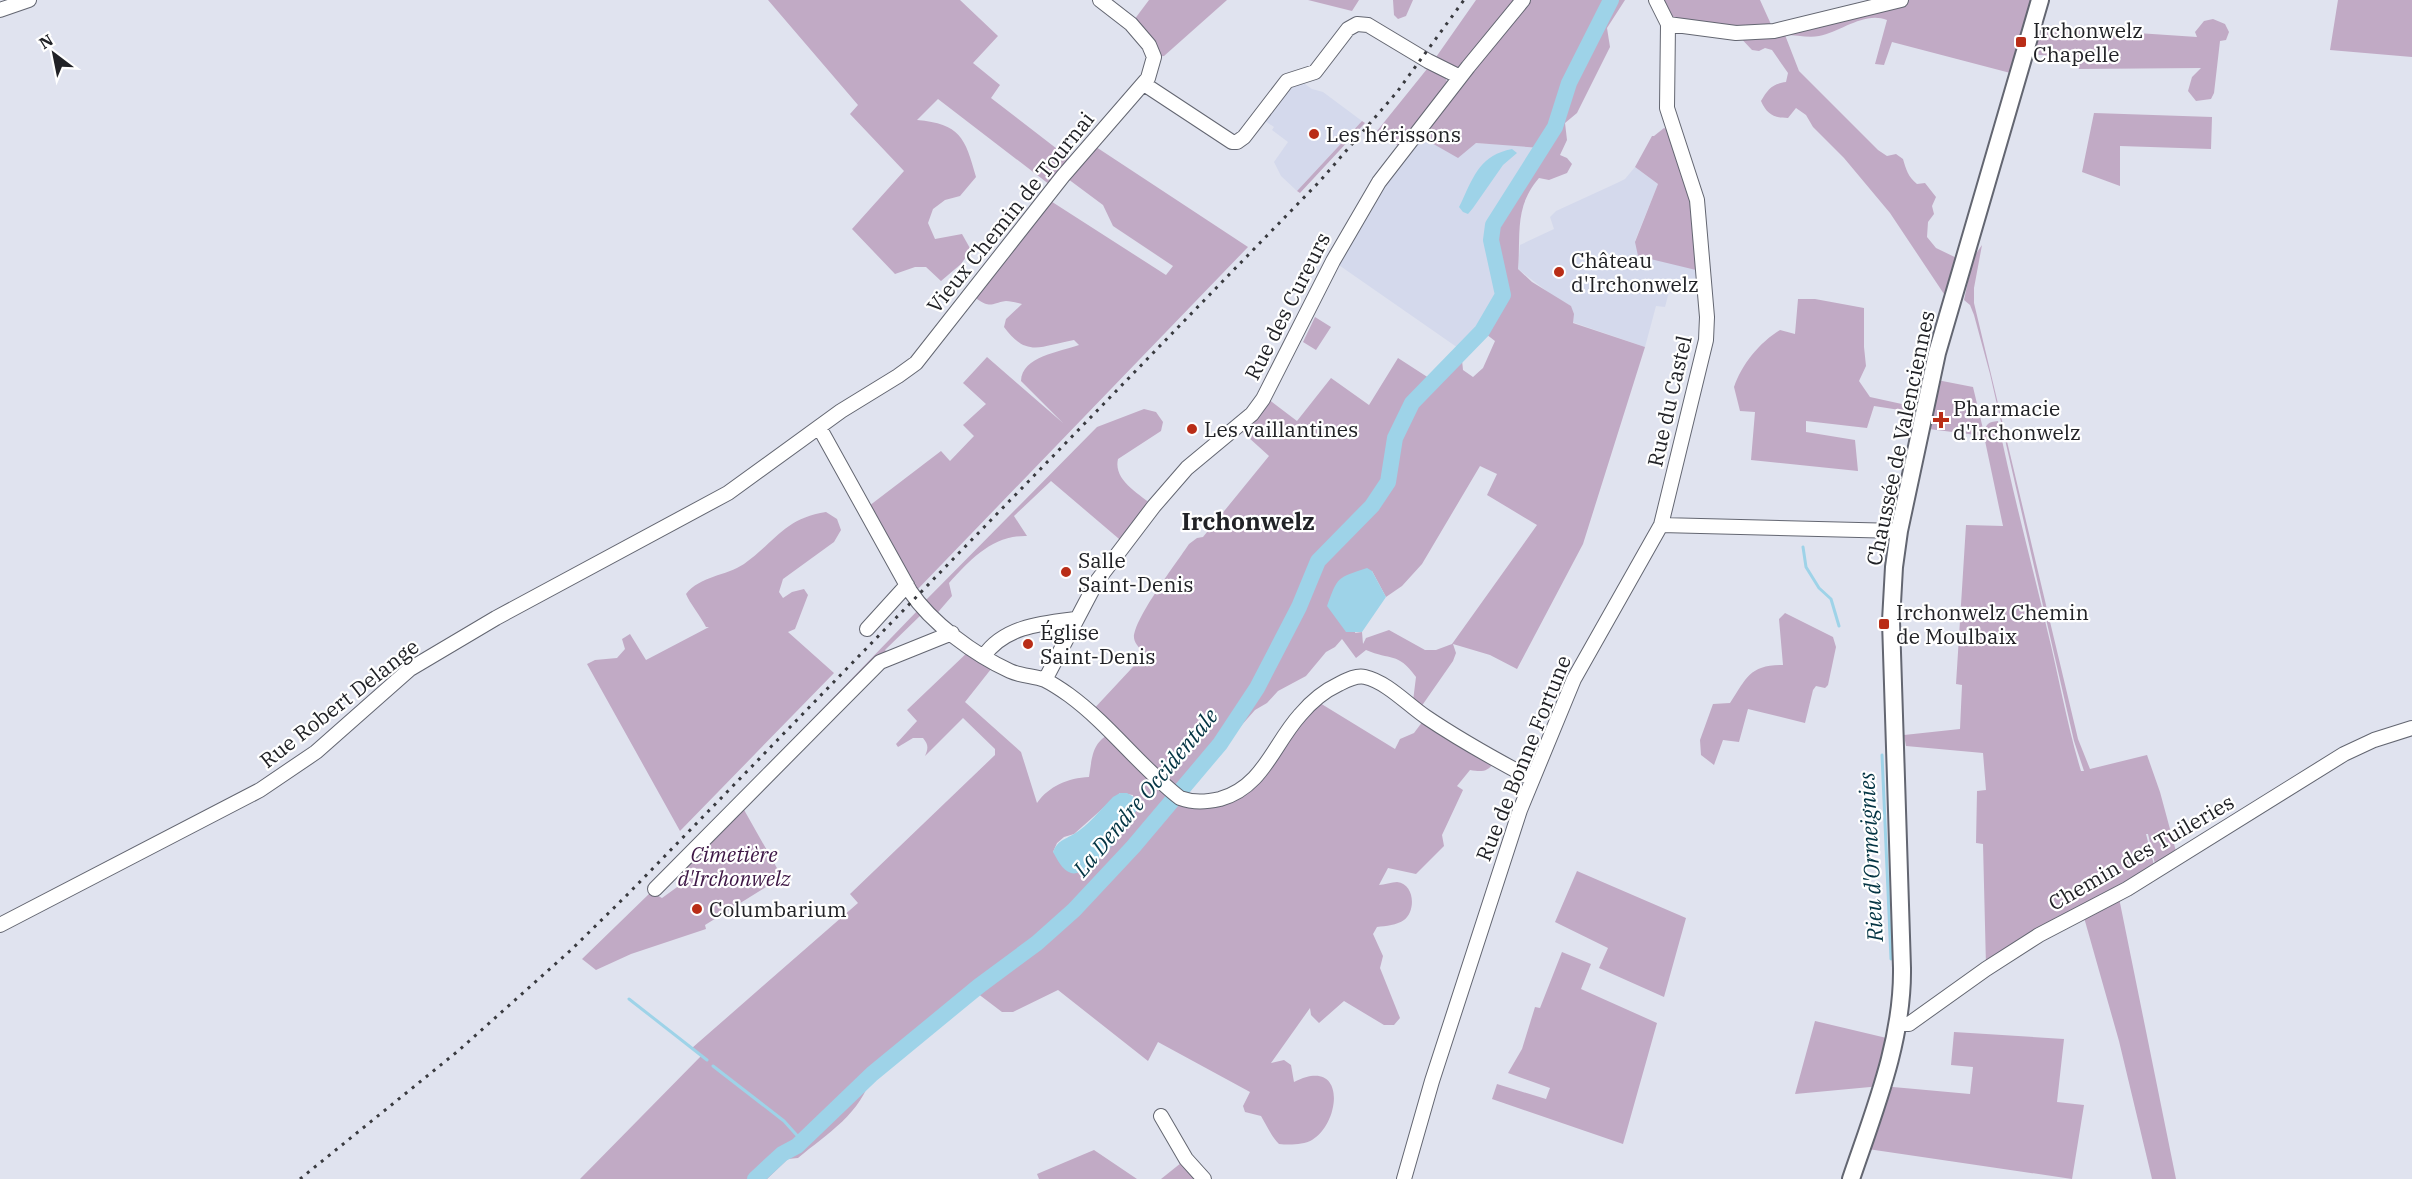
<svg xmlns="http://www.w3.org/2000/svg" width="2412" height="1179" viewBox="0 0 2412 1179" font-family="'IBM Plex Serif',serif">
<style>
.built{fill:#d4d9ec}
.green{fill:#c1aac5;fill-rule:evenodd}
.water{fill:#9ed3e8}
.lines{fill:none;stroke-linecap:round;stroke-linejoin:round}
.stream{stroke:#9ed3e8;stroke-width:3}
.river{stroke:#9ed3e8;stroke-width:16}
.minor-casing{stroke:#636671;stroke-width:16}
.major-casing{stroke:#636671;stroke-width:20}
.minor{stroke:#fff;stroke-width:14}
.major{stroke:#fff;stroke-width:16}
.rail{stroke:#393a3f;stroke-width:3;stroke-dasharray:3 6;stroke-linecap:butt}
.poi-dot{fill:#b92d17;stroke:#fff;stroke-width:2}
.labels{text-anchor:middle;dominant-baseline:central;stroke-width:4.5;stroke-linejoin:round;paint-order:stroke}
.poi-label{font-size:21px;fill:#212226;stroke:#fff;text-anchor:start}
.street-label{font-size:21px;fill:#212226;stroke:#fff}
.park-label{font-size:21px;font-style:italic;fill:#3e1746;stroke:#fff}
.water-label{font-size:22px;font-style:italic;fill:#033443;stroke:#fff}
.quarter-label{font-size:24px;font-weight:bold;fill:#212226;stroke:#fff}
</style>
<rect width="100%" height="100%" fill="#e0e3ef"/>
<!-- built -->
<path class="built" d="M1295 77 1312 89 1323 92 1362 121 1297 191 1281 176 1274 162 1288 142 1272 130 1274 127 1259 117Z
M1416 133 1475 143 1542 147 1493 225 1491 240 1503 295 1482 331 1461 350 1333 261Z
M1635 167 1658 184 1635 241 1696 270 1698 288 1671 284 1665 307 1656 306 1645 347 1572 322 1571 306 1553 296 1518 269 1520 245 1554 229 1550 217 1556 211 1617 183 1625 179Z"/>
<!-- green -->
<path class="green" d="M768 0H960L998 36 973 63 1000 85 991 98 1074 162 1090 143 1248 247 916 591 865 509 941 451 950 461 974 436 963 425 986 404 963 383 987 357 1063 423 1021 381C1022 356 1060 352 1079 345L1074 340C1040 346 1027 358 1004 327L1006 319 1022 304C1017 303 1011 301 1006 301 991 303 992 309 977 299L975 290 1046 198 1166 275 1173 266 1113 226 1103 205 1064 176 1054 188 938 99 917 120C960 124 965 137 976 177L960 196 945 200 933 209 928 223 935 239 962 234 971 250 961 264 941 281 926 267H915L895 274 852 229 904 171 850 114 858 105Z
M1149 0H1227L1164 56 1154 57 1131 24Z
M1308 0H1359L1352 11Z
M1393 0H1413L1406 16 1398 19 1394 15Z
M1476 0H1625L1607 28 1610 47 1577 113 1565 123 1567 140 1560 155 1567 158 1572 164 1567 173 1549 180 1539 178C1514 207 1521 234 1518 269L1532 282 1571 306 1574 314 1573 323 1645 347 1583 544 1517 669 1490 655 1453 644 1456 653 1453 661 1421 707 1413 701 1416 677C1397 651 1391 661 1366 650L1356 658 1342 639 1335 647 1326 652 1306 676 1278 691 1267 703 1255 710 1240 727 1229 729 1220 744 1175 794 1230 796 1315 700 1395 749 1400 739 1414 733 1426 717 1494 763C1487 772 1482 772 1470 770L1457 786 1463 790 1442 835 1444 846 1416 874 1388 868 1379 885C1384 885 1392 882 1397 882 1415 884 1416 911 1404 920 1397 925 1386 926 1377 927L1373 934 1383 956 1380 968 1400 1018 1394 1025H1384L1344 1001 1319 1023 1311 1015 1310 1008 1271 1063 1284 1060 1291 1065 1294 1082C1347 1055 1341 1123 1312 1140 1303 1145 1289 1145 1279 1144 1271 1136 1267 1126 1261 1116L1245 1112 1243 1106 1250 1092 1158 1042 1148 1061 1058 990 1013 1012H1002L973 990 872 1074C861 1114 828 1133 798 1158L788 1159 767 1179H580L701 1056 692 1048 858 903 850 894 995 755V749L963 718 925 756C928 749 929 745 923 738H913L898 747 896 744 917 721 907 710 971 649 995 664 965 702 1021 752 1037 803C1049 786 1068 778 1089 777 1092 758 1092 741 1112 733L1090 713 1145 654C1141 649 1135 645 1134 638 1133 620 1177 562 1189 544L1197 538 1203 537 1269 456 1237 427 1264 396 1297 421 1331 378 1369 405 1398 358 1432 380 1461 350 1463 370 1473 377 1483 368 1495 341 1482 331 1503 295 1491 240 1493 225 1541 148 1476 143 1458 158 1416 134 1403 149 1377 131 1431 64 1445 76 1448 85 1462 67 1456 68 1434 60ZM1480 466 1497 474 1487 495 1537 525 1452 644 1436 650H1425L1389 630 1366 638 1363 644 1362 632 1355 633 1372 571 1386 597 1402 586 1422 564ZM1120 793 1133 795 1135 816 1095 864 1053 852 1057 843 1064 837 1074 834Z
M1656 0H1760L1774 31 1901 0H2040L2033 26 2197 37 2195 32 2204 21 2213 19 2225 24 2229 32 2226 40 2220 41 2214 93 2211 99 2196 101 2188 91 2192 77 2201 68 2079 69 2074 57 2025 54 2018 75 1892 42 1884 65 1875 64 1887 20C1864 11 1841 32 1819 36 1809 38 1796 35 1785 35L1799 71 1878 150 1887 156 1896 154 1903 159C1906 169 1908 177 1917 184L1925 183 1936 197 1932 206 1934 214 1928 222 1927 237 1936 248 1965 262 1946 297 1890 213 1844 158 1813 127 1806 115 1796 108 1788 118C1773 118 1767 114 1761 101 1768 89 1772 84 1786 82L1788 73 1772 50 1765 48 1759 51 1752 50 1736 33 1677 23Z
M2338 0H2412V57L2330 50Z
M2094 113 2212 117 2211 149 2120 146V186L2082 172Z
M1362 121 1365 123 1300 193 1297 191Z
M1664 128 1668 130 1689 195 1696 270 1638 256 1635 242 1658 184 1635 167 1652 136H1654Z
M1982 245 1974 288V303L2078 739 2090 769 2147 755 2160 792 2177 855 2155 864 2148 834H2146L2154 865 1986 966 1983 844 1976 843 1977 791 1986 790 1983 753 1906 746 1904 735 1960 729 1962 685 1956 684 1966 525 2003 526 1984 436 1921 428 1932 379 1973 387 1984 433C1986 424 1988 422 1998 421 2012 491 2031 560 2047 629 2059 677 2067 725 2081 771H2084L2074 741 1990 374 1974 315 1970 305 1964 300 1973 258Z
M1798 299H1815L1864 308V347L1866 366 1859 381 1870 397 1920 408 1919 413 1874 406 1867 428 1806 421V432L1855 440 1858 471 1751 460 1755 412 1740 411 1734 387C1742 364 1759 343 1780 330L1795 334Z
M1315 317 1331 327 1316 350 1303 342Z
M1144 409 1156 412 1163 422 1161 431 1118 459C1113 480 1139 494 1154 506L1125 544 1051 481 1014 516 1027 536C993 535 971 559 949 583L952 596 933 618 924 602 1097 427Z
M826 512 837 519 841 530 834 542 783 579 779 592 783 598 792 592 804 589 808 595 795 629 788 632 834 673 680 831 587 664 595 660 617 658 625 649 622 639 630 634 646 660 709 627H706C701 617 689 602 686 594 700 576 726 576 744 564 775 542 785 518 826 512Z
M919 609 923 613 885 650 889 655 718 817Z
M1785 613 1833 637 1836 647 1828 685 1825 688 1816 686 1813 690 1805 723 1748 709 1739 742 1723 740 1714 765 1701 755 1700 740 1713 704 1730 703C1747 677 1750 665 1783 665L1779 619Z
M743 808 782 877 705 925 706 929 631 954 596 970 582 959 651 892 662 898 680 885 674 874Z
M1577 871 1686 918 1664 997 1599 968 1608 948 1555 922Z
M2119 898 2176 1179H2152L2119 1041 2083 914Z
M1562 952 1591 964 1581 989 1657 1023 1623 1144 1492 1099 1497 1084 1546 1099 1550 1088 1508 1073 1522 1049 1535 1007 1540 1008Z
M1815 1021 1895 1040 1882 1086 1970 1094 1973 1067 1951 1065 1954 1032 2064 1039 2057 1102 2084 1105 2072 1179 1861 1148 1881 1086 1795 1094Z
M1094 1150 1137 1179H1039L1037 1174Z
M1186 1159 1204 1179H1161Z"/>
<!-- water -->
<path class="water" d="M1512 149 1517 153 1503 165 1473 208 1468 214 1463 212 1459 207 1462 201C1474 175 1481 155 1512 149Z
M1367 568 1372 571 1386 597 1362 632H1346L1327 606C1338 576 1337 578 1367 568Z
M1120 793H1127L1139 800C1140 817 1090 879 1071 873 1062 870 1057 859 1053 852 1058 840 1064 840 1074 834 1088 826 1101 809 1113 797Z"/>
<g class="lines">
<!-- stream -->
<path class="stream" d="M1803 547 1806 567 1819 588 1831 599 1839 626
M1882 755 1891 959
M629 999 707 1060
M713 1066 784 1121 802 1141"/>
<!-- river -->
<path class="river" d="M755 1179 782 1154 797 1146 872 1074 979 986 1037 943 1074 910 1133 847 1220 744 1257 688 1299 607 1318 561 1372 506 1388 482 1395 438 1412 403 1482 331 1503 295 1491 240 1493 225 1555 127 1569 83 1611 0"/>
<!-- minor casing -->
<g class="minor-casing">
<path id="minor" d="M1656 0 1668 24 1667 108 1697 200 1707 317 1706 340 1661 525
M0 10 29 0
M1668 24 1736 33 1774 31 1901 0
M1144 84 1232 142H1237L1244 137 1287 81 1315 72 1348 29 1357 24 1368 25 1428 61 1460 77
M819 427 910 591C931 623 975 655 1010 671 1021 676 1034 676 1045 680 1053 684 1062 690 1069 695 1110 725 1140 767 1180 798 1194 803 1206 802 1220 799 1263 787 1273 745 1300 715 1310 703 1324 691 1339 684 1347 680 1356 675 1365 677 1387 682 1408 705 1426 717 1460 740 1496 760 1532 779
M867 629 907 585
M984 656C1004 626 1044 623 1076 619
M1045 680 1097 581 1154 506 1187 468 1252 414 1263 399 1333 261 1379 182 1468 67 1523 0
M655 889 880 662 952 633
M0 925 260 790 316 752 410 669 496 618 728 493 841 411 898 376 916 363 1063 176 1148 78 1154 57 1149 45 1131 24 1100 0
M1898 1024H1909L1986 969 2039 935 2127 889 2344 754 2374 740 2412 728
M1161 1116 1186 1159 1204 1179
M1404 1179 1432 1081 1520 810 1574 679 1661 525 1899 531"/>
</g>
<!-- major casing -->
<g class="major-casing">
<path id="major" d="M1851 1179C1874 1111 1903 1041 1902 968L1891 621 1894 567 1899 531 1937 353 2040 0"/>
</g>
<!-- minor -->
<use href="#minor" class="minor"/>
<!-- major -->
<use href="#major" class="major"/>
<!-- rail -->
<path class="rail" d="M300 1179 458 1051 572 949 629 893 1320 181 1397 92 1464 0"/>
</g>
<!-- markers -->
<g class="poi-dot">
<rect x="2015" y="36" width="12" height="12" rx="3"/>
<circle cx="1314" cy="134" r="6"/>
<circle cx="1559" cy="272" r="6"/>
<path d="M1938 411h6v6h6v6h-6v6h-6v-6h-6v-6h6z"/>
<circle cx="1192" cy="429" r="6"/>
<circle cx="1066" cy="572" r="6"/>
<rect x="1878" y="618" width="12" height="12" rx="3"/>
<circle cx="1028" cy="644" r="6"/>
<circle cx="697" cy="909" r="6"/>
</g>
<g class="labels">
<!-- poi labels -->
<g class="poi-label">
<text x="2033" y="30">Irchonwelz<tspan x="2033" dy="24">Chapelle</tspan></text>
<text x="1326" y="134">Les hérissons</text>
<text x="1571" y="260">Château<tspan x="1571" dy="24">d'Irchonwelz</tspan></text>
<text x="1953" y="408">Pharmacie<tspan x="1953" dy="24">d'Irchonwelz</tspan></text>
<text x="1204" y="429">Les vaillantines</text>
<text x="1078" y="560">Salle<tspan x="1078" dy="24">Saint-Denis</tspan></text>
<text x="1896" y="612">Irchonwelz Chemin<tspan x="1896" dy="24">de Moulbaix</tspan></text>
<text x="1040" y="632">Église<tspan x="1040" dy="24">Saint-Denis</tspan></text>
<text x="709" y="909">Columbarium</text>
</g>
<!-- street labels -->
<g class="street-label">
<text transform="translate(1010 212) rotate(-51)">Vieux Chemin de Tournai</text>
<text transform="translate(1287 306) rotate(-63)">Rue des Cureurs</text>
<text transform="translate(1669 401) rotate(-77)">Rue du Castel</text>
<text transform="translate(1900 438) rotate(-78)">Chaussée de Valenciennes</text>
<text transform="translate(339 703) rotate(-38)">Rue Robert Delange</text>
<text transform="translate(1523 758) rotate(-68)">Rue de Bonne Fortune</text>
<text transform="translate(2141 852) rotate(-30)">Chemin des Tuileries</text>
</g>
<!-- park labels -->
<g class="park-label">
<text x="734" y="854">Cimetière<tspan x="734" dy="24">d'Irchonwelz</tspan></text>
</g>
<!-- water labels -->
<g class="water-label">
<text transform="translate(1145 792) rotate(-50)">La Dendre Occidentale</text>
<text transform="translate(1870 857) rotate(-93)">Rieu d'Ormeignies</text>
</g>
<!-- quarter labels -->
<g class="quarter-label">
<text x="1248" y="521">Irchonwelz</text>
</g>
</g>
<!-- north arrow -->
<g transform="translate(54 54) rotate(328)" stroke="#ffffff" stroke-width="4.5" paint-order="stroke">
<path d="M0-4.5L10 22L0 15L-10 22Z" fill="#212226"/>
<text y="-9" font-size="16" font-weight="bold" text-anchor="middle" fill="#212226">N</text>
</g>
</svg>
